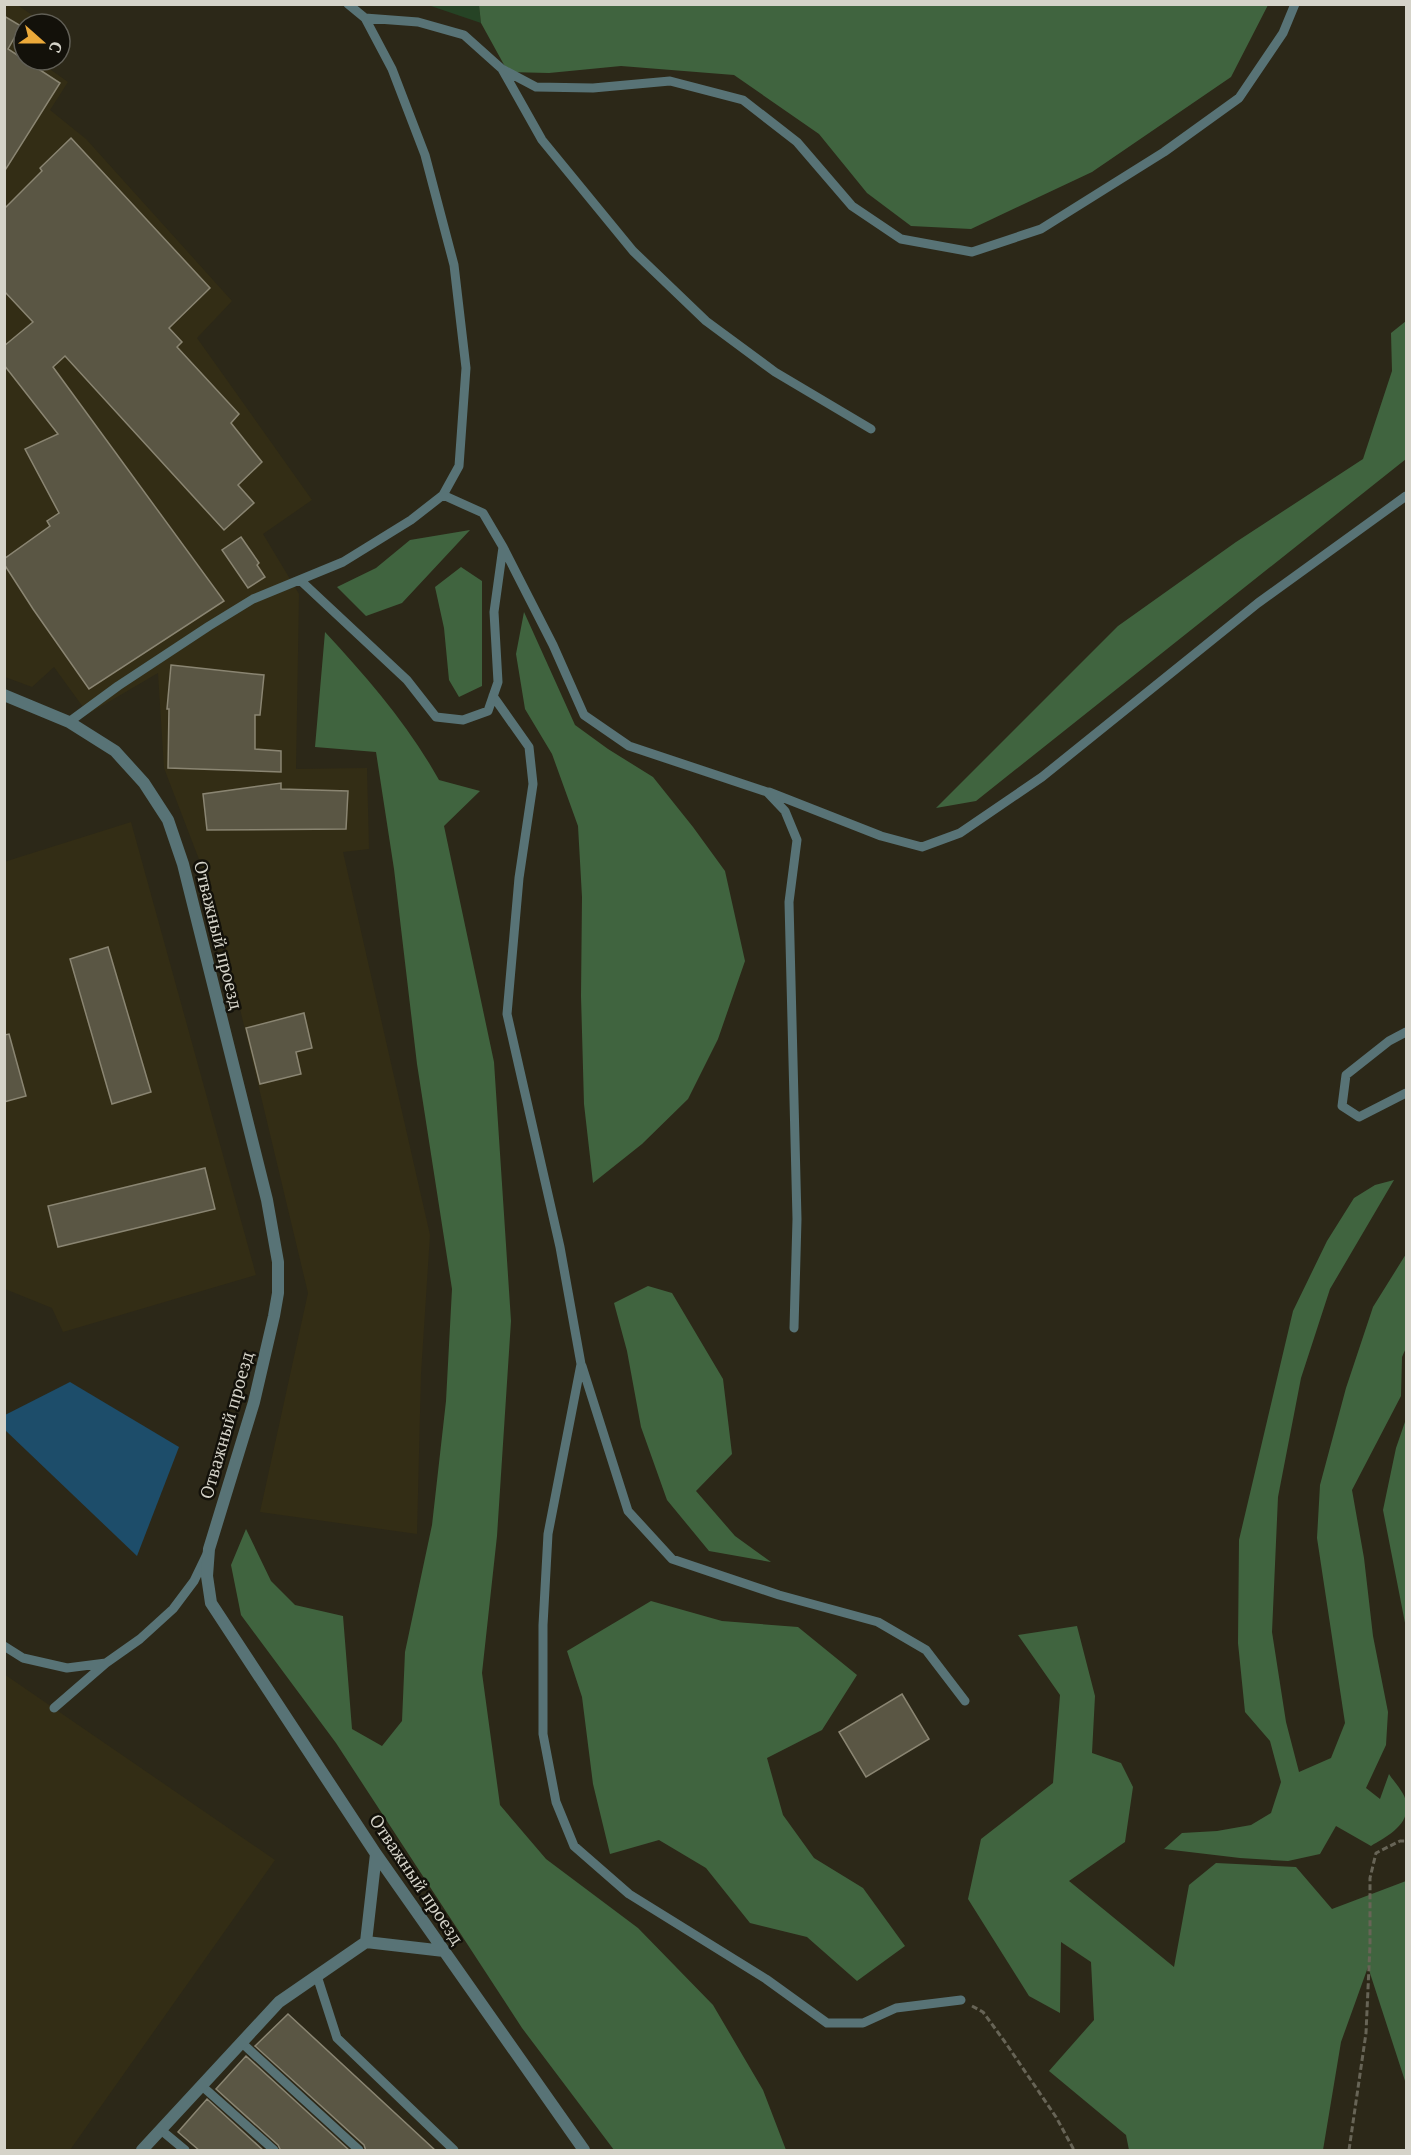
<svg xmlns="http://www.w3.org/2000/svg" width="1411" height="2155" viewBox="0 0 1411 2155" font-family="'PT Serif',serif">
<style>
.built{fill:#332d15}
.green{fill:#264325}
.forest{fill:#40643f}
.water{fill:#1d4d6a}
.building{fill:#5a5644;stroke:#8a8572;stroke-width:1.5}
.lines{fill:none;stroke-linecap:round;stroke-linejoin:round}
.path{stroke:#676456;stroke-width:3;stroke-dasharray:6 3;stroke-linecap:butt}
.lane{stroke:#587376;stroke-width:9}
.street{stroke:#587376;stroke-width:12}
.labels{text-anchor:middle;dominant-baseline:central;stroke-width:5;stroke-linejoin:round;paint-order:stroke}
.street-label{font-size:18px;fill:#d5d3c9;stroke:#13110a}
</style>
<rect width="100%" height="100%" fill="#2c2818"/>
<!-- built -->
<path class="built" d="M16 4 35 17 31 24H24V38L19 47 24 51V60H37L68 82 50 110 86 139 232 301 197 338 312 500 263 534 299 594 296 769 367 768 369 849 343 852 430 1235 421 1374 417 1534 260 1512 308 1293 213 896 164 768 158 673 88 714 54 667 32 687 5 677 4 5Z
M131 822 256 1275 63 1332 52 1308 5 1289 4 862Z
M4 1674 275 1860 70 2150H5Z"/>
<!-- green -->
<path class="green" d="M428 5H479L481 23Z"/>
<!-- forest -->
<path class="forest" d="M479 5H1268L1231 77 1092 172 971 229 911 226 867 193 819 134 734 75 621 66 549 73 508 72 481 23Z
M1406 321V459L976 801 936 808 1118 626 1236 542 1363 459 1392 371 1391 333Z
M470 530 402 603 366 616 337 587 376 568 410 540Z
M461 567 482 581V686L459 697 449 680 444 628 435 587Z
M524 612 575 725 608 749 653 777 693 827 725 871 745 961 718 1039 688 1099 642 1144 593 1183 584 1104 581 996 582 897 578 826 552 754 525 709 516 654Z
M325 632C369 680 407 723 439 780L480 791 444 826 494 1062 511 1321 497 1536 482 1673 500 1805 546 1859 638 1928 713 2005 763 2090 786 2150H614L522 2028 336 1743 241 1615 231 1565 246 1529 271 1581 295 1605 343 1616 352 1729 382 1746 402 1721 405 1652 432 1525 446 1401 452 1289 417 1064 394 869 376 752 315 747Z
M1394 1180 1330 1289 1301 1378 1278 1497 1272 1632 1286 1722 1299 1772 1331 1758 1345 1723 1317 1538 1320 1485 1346 1388 1373 1307 1406 1254V1348L1402 1357 1401 1396 1352 1490 1364 1558 1373 1636 1388 1712 1386 1745 1366 1788 1380 1799 1389 1774C1394 1782 1405 1793 1406 1802 1411 1825 1386 1837 1371 1846L1336 1826 1320 1854 1288 1861 1240 1858 1164 1849 1182 1833 1217 1831 1251 1825 1271 1813 1281 1782 1270 1741 1245 1712 1238 1643 1239 1540 1293 1311 1327 1241 1354 1198 1375 1185Z
M648 1286 672 1293 723 1379 732 1454 696 1491 735 1536 771 1562 709 1551 667 1500 641 1427 627 1351 614 1303Z
M1406 1419V1628L1383 1510 1396 1448Z
M651 1601 722 1621 798 1627 857 1675 822 1730 767 1758 783 1815 814 1858 863 1888 905 1946 857 1981 807 1937 750 1923 706 1868 659 1840 610 1854 593 1784 582 1697 567 1651Z
M1077 1626 1095 1696 1092 1753 1121 1763 1133 1787 1125 1842 1069 1881 1174 1967 1189 1885 1216 1863 1296 1867 1332 1909 1406 1881V2084L1368 1967 1341 2042 1323 2150H1129L1126 2135 1049 2071 1094 2020 1091 1962 1061 1942 1060 2013 1029 1996 968 1899 981 1839 1053 1783 1060 1695 1018 1635Z"/>
<!-- water -->
<path class="water" d="M70 1382 179 1447 137 1556 5 1430V1415Z"/>
<!-- building -->
<path class="building" d="M4 16 21 26 8 49 60 83 4 172Z
M71 138 210 288 169 328 182 342 177 347 239 414 231 423 262 462 238 485 254 503 224 530 65 356 53 367 224 601 89 689 33 609 4 564V559L50 526 47 521 59 513 25 449 58 434 4 365V346L33 322 4 291V209L42 171 40 168Z
M241 537 259 563 257 565 265 577 248 588 222 550Z
M171 665 264 675 260 715H255V749L281 751V772L168 768 169 709H167Z
M281 783V789L348 791 346 829 207 830 203 794Z
M108 947 151 1092 112 1104 70 959Z
M304 1013 312 1048 296 1052 301 1074 260 1084 246 1028Z
M9 1034 26 1096 4 1102V1035Z
M205 1168 215 1209 58 1247 48 1206Z
M902 1694 929 1739 866 1777 839 1732Z
M288 2014 436 2151H366L364 2145 255 2046Z
M246 2056 350 2151H281L278 2145 216 2089Z
M207 2099 264 2151H200L178 2132Z"/>
<g class="lines">
<!-- path -->
<path class="path" d="M972 2006 983 2012 1005 2042 1056 2117 1074 2150
M1349 2150 1366 2033 1370 1945V1878L1376 1853 1400 1841H1406"/>
<!-- lane -->
<path class="lane" d="M365 18 418 22 464 35 502 69 536 87 593 88 670 81 743 100 797 142 852 206 901 239 972 252 1041 229 1164 152 1239 98 1283 33 1295 4
M502 69 542 140 633 251 706 321 775 372 871 429
M503 547 553 645 584 715 629 746 767 792 785 811 797 840 789 902 797 1219 794 1328
M301 581 407 680 436 717 463 720 488 711 498 682 494 612 503 547 483 513 443 495
M493 696 529 747 533 784 519 878 507 1014 560 1247 581 1364 548 1534 543 1625V1734L556 1802 574 1846 629 1894 766 1979 827 2023H863L896 2008 961 2000
M69 722 118 686 209 626 253 599 343 562 411 520 443 495 459 466 466 368 454 265 425 155 392 69 365 18 348 4
M769 792 881 836 922 847 960 833 1042 777 1258 603 1406 496
M1406 1032 1389 1041 1346 1075 1342 1106 1359 1117 1406 1093
M582 1366 628 1511 672 1559 779 1595 878 1622 926 1650 965 1701
M4 1646 23 1658 67 1668 106 1663 140 1639 173 1609 194 1581 207 1554
M54 1708 106 1663
M317 1976 337 2038 454 2150
M242 2043 359 2150
M202 2086 274 2150
M161 2130 185 2150"/>
<!-- street -->
<path class="street" d="M4 695 69 722 115 751 144 783 168 820 183 864 267 1200 278 1262V1293L274 1316 254 1402 209 1549 207 1576 211 1603 376 1854 584 2150
M366 1942 376 1854
M142 2150 279 2002 366 1942 444 1951"/>
</g>
<g class="labels">
<!-- street labels -->
<g class="street-label">
<text transform="translate(219 935) rotate(76)">Отважный проезд</text>
<text transform="translate(226 1425) rotate(-74)">Отважный проезд</text>
<text transform="translate(417 1879) rotate(56)">Отважный проезд</text>
</g>
</g>
<!-- border -->
<rect width="1411" height="2155" fill="none" stroke="#d5d3c9" stroke-width="12"/>
<!-- north arrow -->
<g transform="translate(42 42) rotate(111)"><circle r="28" fill="#13110a" stroke="#615f56" stroke-width="1.5"/>
<path d="M0-4.5L10 22L0 15L-10 22Z" fill="#eba93a"/>
<text y="-9" font-size="16" font-weight="bold" text-anchor="middle" fill="#d5d3c9">С</text>
</g>
</svg>
